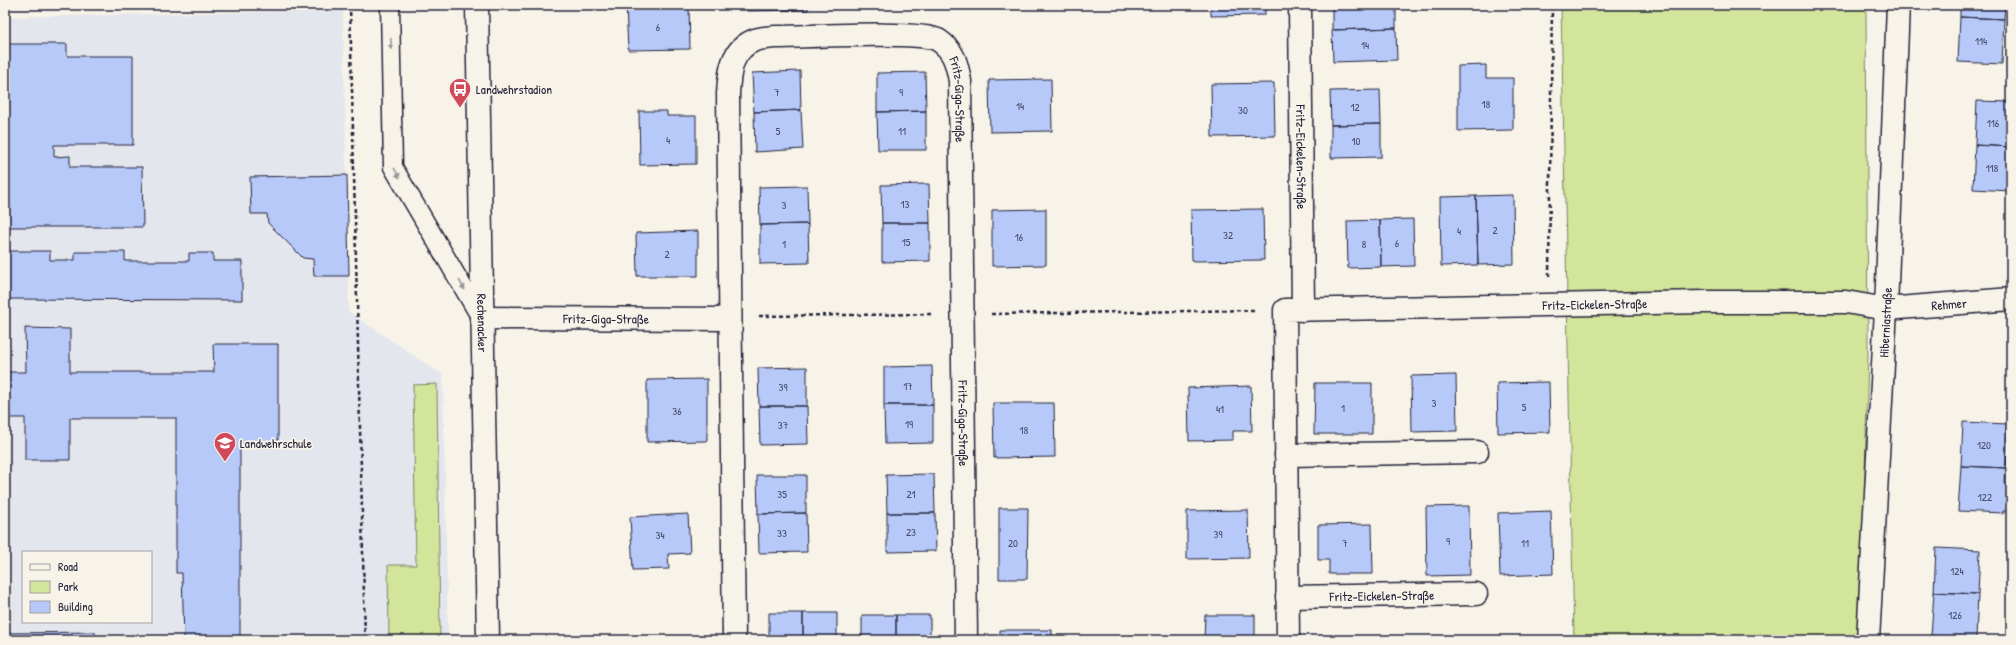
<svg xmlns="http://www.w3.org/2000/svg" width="2016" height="645" viewBox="0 0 2016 645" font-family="'Patrick Hand',sans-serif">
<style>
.built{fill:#e4e6ed;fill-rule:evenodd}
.green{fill:#d2e59a;stroke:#7a846a}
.building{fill:#b7c9f8;stroke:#22223b}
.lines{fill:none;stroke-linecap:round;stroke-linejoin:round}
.lane-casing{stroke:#22223b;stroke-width:21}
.street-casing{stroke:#22223b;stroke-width:25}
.secondary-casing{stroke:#22223b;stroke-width:25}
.path{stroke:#22223b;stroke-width:2.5;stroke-dasharray:4 3;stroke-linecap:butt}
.lane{stroke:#f7f3e8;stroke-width:18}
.street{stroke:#f7f3e8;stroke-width:22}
.secondary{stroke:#f7f3e8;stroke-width:22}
.oneway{fill:#97959a}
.labels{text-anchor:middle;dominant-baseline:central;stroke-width:3.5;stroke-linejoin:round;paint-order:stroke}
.number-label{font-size:11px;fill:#474c6a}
.poi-label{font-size:13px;fill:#22223b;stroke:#f7f3e8;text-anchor:start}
.street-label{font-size:13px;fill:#22223b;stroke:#f7f3e8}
</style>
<rect width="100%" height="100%" fill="#f7f3e8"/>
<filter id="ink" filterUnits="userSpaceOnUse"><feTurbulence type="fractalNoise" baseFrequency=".025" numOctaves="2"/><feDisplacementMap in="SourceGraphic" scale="8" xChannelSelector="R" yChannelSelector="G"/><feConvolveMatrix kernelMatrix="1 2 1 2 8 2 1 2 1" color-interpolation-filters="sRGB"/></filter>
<g filter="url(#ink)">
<!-- built -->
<path class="built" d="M343 10 349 312 443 375 448 640H5V17ZM23 552H151V622H23Z"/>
<!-- green -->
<path class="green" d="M1561 5H1866L1868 353 1861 640H1574Z
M437 384 440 640H389L388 565H416L413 385Z"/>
<!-- building -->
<path class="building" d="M626 5H689L690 49 628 50Z
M747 5H808V10L747 11Z
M865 5H930V6L865 7Z
M1211 5H1265V15L1211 16Z
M1332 5H1396V28L1332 30Z
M1960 5H2005L2004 19 1960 17Z
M1960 17 2004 19 2002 64 1958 62Z
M1396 28 1397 60 1333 62 1332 30Z
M5 44H67V56H133V145H54V157L70 156V167H142L143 227H5Z
M1486 65V78H1513V130L1458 131V66Z
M800 71 801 110 754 112 752 73Z
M925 72 926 111 877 112V73Z
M1051 79 1052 131 990 132 989 80Z
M1274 83 1275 136 1212 137 1211 84Z
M1380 90 1381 124 1331 125 1330 91Z
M1977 101 2011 102V147L1975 145Z
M801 110 803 149 755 152 754 112Z
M639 111H667V116H696V164L640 165Z
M926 111V150H878L877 112Z
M1381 124V157L1331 158V125Z
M1975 145 2011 147V191L1973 189Z
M347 175 349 276H314L313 259 303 258 268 223 267 214H251L250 177Z
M929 184 930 223H882L881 185Z
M807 186 808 224 760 225 759 187Z
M1513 195 1514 264 1478 265 1476 196Z
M1476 196 1478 265 1441 266 1440 197Z
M1046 209V265L992 266V210Z
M1263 209 1264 260 1192 261 1191 210Z
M1413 219 1414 266 1381 267 1380 220Z
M1380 220 1381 267 1348 268 1347 221Z
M882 223H930V261L882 262Z
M808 224 809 263 760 264V225Z
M698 231V276H637L636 233Z
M5 251H50V260H75V252H125V261H189V253H213V261H242V300L5 299Z
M25 328 70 329V372H214L213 344H278V447H240V640H184L182 573H176V418H70V460H25V418H5V372H26Z
M932 366 933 405H884V367Z
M807 367V406H759L758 368Z
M1456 375 1457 431 1412 432 1411 376Z
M707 379V441L647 442V380Z
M1549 382 1550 432 1498 433 1497 383Z
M1315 383H1372V434H1314Z
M1251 386 1252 431H1233V440L1189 441 1188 388Z
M993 403H1054L1055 457 994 458Z
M884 405H933V443L885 444Z
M759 406H807L808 444 760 445Z
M1963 422 2008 424 2006 468 1961 466Z
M1961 466 2006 468 2005 484H2011V511H2003V513L1958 511Z
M934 474 935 513H887L886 475Z
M757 475H806V513L758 514Z
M1469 506 1470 575 1427 576 1426 507Z
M999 508H1028L1027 579H999Z
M1248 510 1249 558 1187 559V511Z
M1551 511 1553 574 1500 576 1498 513Z
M806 513 807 552 759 553 758 514Z
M887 513H935L936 551 887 552Z
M688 514 690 553 668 554 669 569 633 570 630 517Z
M1372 524 1373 574H1329V560H1318V525Z
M1936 548 1980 550 1978 594 1934 592Z
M1934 592 1978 594 1976 638 1931 636Z
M769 613H803V640H769Z
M803 613H837V640H803Z
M862 615H896V640H862Z
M896 615H930V640H896Z
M1205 615H1255V640H1204Z
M1000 630H1052V640H1000Z
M95 632V640H6V633Z"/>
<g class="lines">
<!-- lane casing -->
<g class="lane-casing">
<path id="lane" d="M390 5 393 167 481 318"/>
</g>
<!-- street casing -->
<g class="street-casing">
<g id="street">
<path id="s1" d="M1300 5 1303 310"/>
<path id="s2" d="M481 318 730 319"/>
<path d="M1286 455 1477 452"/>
<path id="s3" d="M1287 597 1476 594"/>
<path id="s4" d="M734 640 728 94C729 73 731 49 755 40 761 38 768 38 774 37 802 37 920 30 938 40 954 50 957 64 960 81L966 640"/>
<path id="s5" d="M1288 640 1285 310 1705 302H1846L1886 309 2011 299"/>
<path id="s6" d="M1868 640 1886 309 1898 5"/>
</g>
</g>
<!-- secondary casing -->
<g class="secondary-casing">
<g id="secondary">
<path id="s7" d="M477 5 488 640"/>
</g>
</g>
<!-- path -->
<path class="path" d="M350 5 365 640
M1549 276 1552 5
M991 314 1256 310
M759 316 934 314"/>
<!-- lane -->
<use href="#lane" class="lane"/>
<!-- street -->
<use href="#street" class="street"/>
<!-- secondary -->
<use href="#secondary" class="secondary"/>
</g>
<!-- one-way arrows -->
<defs><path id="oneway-solid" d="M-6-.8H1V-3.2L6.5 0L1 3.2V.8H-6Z"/></defs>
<g class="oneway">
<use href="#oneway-solid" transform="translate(391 44) rotate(89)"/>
<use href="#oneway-solid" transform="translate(397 173) rotate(60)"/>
<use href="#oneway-solid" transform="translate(462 285) rotate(60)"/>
</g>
</g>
<!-- icons -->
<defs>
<g id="bus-pin" transform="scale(1.15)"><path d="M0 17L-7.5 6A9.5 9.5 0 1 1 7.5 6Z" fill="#d1495b" stroke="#f7f3e8"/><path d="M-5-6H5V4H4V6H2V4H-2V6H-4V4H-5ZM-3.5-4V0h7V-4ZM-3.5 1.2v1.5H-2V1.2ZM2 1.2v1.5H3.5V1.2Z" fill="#fff"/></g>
<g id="school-pin" transform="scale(1.15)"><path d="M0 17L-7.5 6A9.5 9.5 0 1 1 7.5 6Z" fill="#d1495b" stroke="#f7f3e8"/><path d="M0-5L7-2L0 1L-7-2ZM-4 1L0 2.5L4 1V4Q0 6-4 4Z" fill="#fff"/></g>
</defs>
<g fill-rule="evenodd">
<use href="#bus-pin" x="460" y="89"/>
<use href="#school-pin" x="225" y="443"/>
</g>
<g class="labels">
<!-- number labels -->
<g class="number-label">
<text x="658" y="27">6</text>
<text x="1981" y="41">114</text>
<text x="1365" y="45">14</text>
<text x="777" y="92">7</text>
<text x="901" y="92">9</text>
<text x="1486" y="104">18</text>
<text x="1020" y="106">14</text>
<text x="1355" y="107">12</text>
<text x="1243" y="110">30</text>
<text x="1993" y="123">116</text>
<text x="778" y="131">5</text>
<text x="902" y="131">11</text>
<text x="668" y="140">4</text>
<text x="1356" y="141">10</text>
<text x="1992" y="168">118</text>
<text x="905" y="204">13</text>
<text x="784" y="205">3</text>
<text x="1495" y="230">2</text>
<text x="1459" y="231">4</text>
<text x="1228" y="235">32</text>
<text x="1019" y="237">16</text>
<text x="906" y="242">15</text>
<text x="1397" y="243">6</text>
<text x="784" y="244">1</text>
<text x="1364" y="244">8</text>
<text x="667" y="254">2</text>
<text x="908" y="386">17</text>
<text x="783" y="387">39</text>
<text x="1434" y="403">3</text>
<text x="1524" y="407">5</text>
<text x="1343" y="408">1</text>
<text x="1220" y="409">41</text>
<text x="677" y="411">36</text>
<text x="909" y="424">19</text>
<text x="783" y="425">37</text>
<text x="1024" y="430">18</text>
<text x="1984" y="445">120</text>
<text x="782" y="494">35</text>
<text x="911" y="494">21</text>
<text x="1985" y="497">122</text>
<text x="911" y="532">23</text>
<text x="782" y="533">33</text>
<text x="1218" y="534">39</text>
<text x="660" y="535">34</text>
<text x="1448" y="541">9</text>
<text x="1013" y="543">20</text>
<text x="1345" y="543">7</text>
<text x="1525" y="543">11</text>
<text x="1957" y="571">124</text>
<text x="1955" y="615">126</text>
</g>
<!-- poi labels -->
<g class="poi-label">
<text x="476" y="89">Landwehrstadion</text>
<text x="240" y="443">Landwehrschule</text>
</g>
<!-- street labels -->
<g class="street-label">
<text stroke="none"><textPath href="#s4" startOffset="861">Fritz-Giga-Straße</textPath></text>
<text stroke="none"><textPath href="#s1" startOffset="152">Fritz-Eickelen-Straße</textPath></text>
<text stroke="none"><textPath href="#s5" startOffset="640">Fritz-Eickelen-Straße</textPath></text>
<text stroke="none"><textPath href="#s5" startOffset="995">Rehmer</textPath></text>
<text stroke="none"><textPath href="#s2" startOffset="125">Fritz-Giga-Straße</textPath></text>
<text stroke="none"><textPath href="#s7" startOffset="318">Rechenacker</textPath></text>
<text stroke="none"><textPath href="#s6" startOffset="318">Hiberniastraße</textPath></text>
<text stroke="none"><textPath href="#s4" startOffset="1185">Fritz-Giga-Straße</textPath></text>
<text stroke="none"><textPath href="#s3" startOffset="95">Fritz-Eickelen-Straße</textPath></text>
</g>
</g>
<!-- margin -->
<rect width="2016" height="645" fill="none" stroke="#f7f3e8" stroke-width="20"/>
<rect x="10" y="10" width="1996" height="625" fill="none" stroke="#22223b" stroke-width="1.5" filter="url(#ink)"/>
<!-- legend -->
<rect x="22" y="551" width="130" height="72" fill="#f7f3e8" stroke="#a29fa3"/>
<rect x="30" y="564" width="20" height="6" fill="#f7f3e8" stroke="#a29fa3"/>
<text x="58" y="571" font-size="12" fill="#22223b">Road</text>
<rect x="30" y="581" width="20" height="12" fill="#d2e59a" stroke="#a29fa3"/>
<text x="58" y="591" font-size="12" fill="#22223b">Park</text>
<rect x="30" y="601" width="20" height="12" fill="#b7c9f8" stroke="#a29fa3"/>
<text x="58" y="611" font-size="12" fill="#22223b">Building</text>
</svg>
